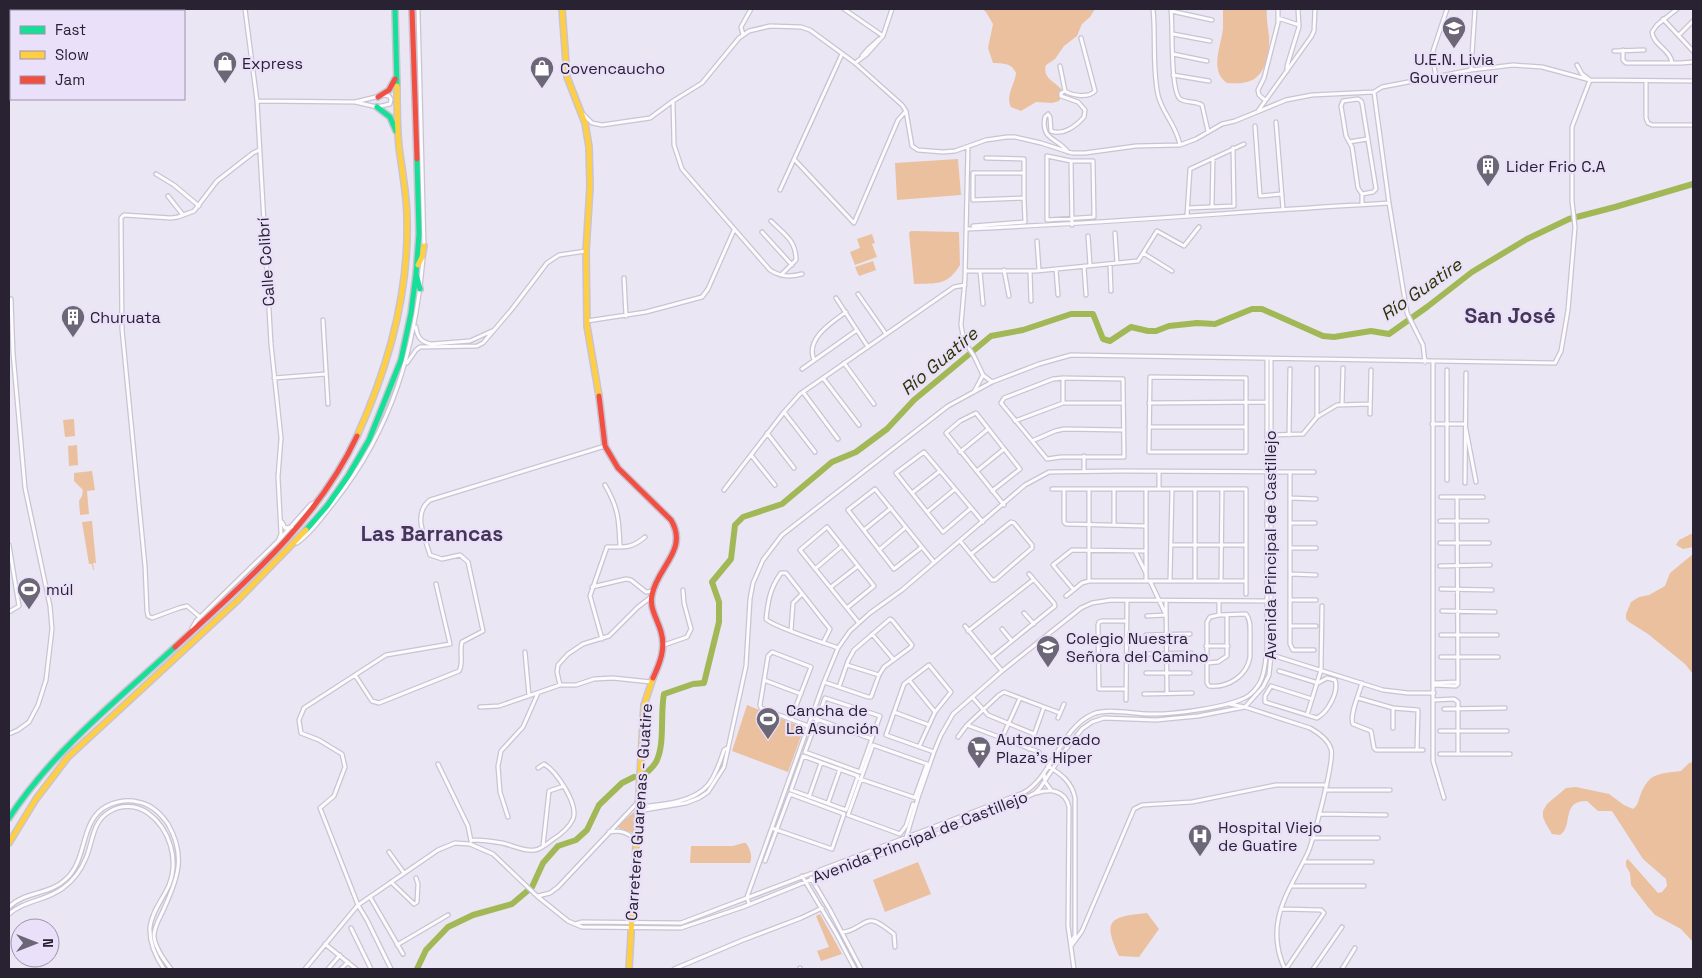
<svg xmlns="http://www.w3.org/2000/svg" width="1702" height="978" viewBox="0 0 1702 978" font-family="'Space Grotesk',sans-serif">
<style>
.green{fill:#eac09e}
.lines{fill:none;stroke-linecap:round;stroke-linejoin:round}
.river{stroke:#a2b856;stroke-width:6}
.street-casing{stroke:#c9c3d2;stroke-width:5.5}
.fast-casing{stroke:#c9c3d2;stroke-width:8}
.slow-casing{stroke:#c9c3d2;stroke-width:8}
.jam-casing{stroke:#c9c3d2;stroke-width:8}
.street{stroke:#fcfbfd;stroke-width:3}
.fast{stroke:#16e098;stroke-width:5}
.slow{stroke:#ffcf43;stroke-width:5}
.jam{stroke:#f24e42;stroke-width:5}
.labels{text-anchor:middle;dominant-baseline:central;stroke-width:4.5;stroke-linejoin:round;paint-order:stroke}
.poi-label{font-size:16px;fill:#282232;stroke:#eae0fa;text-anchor:start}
.street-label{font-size:16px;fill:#282232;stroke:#eae0fa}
.water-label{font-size:18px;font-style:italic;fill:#293600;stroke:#eae0fa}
.district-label{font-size:21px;font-weight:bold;fill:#453659;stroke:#eae0fa}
</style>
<rect width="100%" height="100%" fill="#ebe6f4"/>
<!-- green -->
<path class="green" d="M982 9H1095L1090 17 1082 24 1077 36 1064 46 1055 59 1046 65C1042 78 1054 81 1061 89V97L1059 101 1052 103 1036 102 1021 111 1011 107C1005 96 1015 84 1016 73 1011 62 1003 64 993 63L988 48 993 24 986 12Z
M1223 9H1267C1266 18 1268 27 1269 36 1270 52 1266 78 1247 82 1241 84 1233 83 1227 83 1209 71 1221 46 1223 29 1223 22 1223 16 1223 9Z
M958 159 961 195 897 200 895 163Z
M911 231 959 232 960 265C947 286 937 283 914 284L909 233Z
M872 234 875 243 872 244 877 257 855 265 850 252 860 248 857 239Z
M873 261 876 270 859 276 855 267Z
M74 419 75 436 65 437 63 420Z
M77 445 78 465 69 466 68 446Z
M92 471 95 490 87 491 89 514 80 515 79 501 82 496 83 490 74 481V473Z
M92 521 96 563H93L94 570H93L92 564H89L82 522Z
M1693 533V547L1683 549 1676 545 1679 540Z
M1693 554V674L1685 664 1648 634 1629 622 1626 619V614L1631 602 1639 597 1649 595 1665 586 1670 573Z
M747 705 804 728 788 772 732 751Z
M1693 762V942L1681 929 1655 915 1648 907 1631 885 1630 873 1626 866V861L1628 859 1658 893 1662 892 1667 886 1666 879 1643 859 1612 811H1598L1587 801C1560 801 1574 826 1560 835L1552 834 1546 824 1543 817V811L1547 804 1566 788 1576 787 1609 794 1624 805 1633 809C1638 805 1638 802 1640 796 1649 772 1659 774 1681 771L1689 763Z
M634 812 633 833 616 827Z
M743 843H746C750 849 753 856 750 863H690L691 846H733Z
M918 862 931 894 885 912 873 880Z
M1147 913 1159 929 1139 957 1119 956C1102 919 1110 917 1147 913Z
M820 914 842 954 821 961 817 951 829 947 816 916Z"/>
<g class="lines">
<!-- river -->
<path class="river" d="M644 775C648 771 655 766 657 760 665 742 660 714 664 694L693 684 704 683 719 622V602L712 582 731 559 735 525 743 517 782 504 832 462 856 452 887 429 914 400 991 336 1023 330 1071 314H1093L1103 339 1110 341 1131 327 1148 331H1156L1169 326 1197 323 1215 324 1252 309H1262L1323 336 1334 337 1371 331 1389 334 1427 307 1472 272 1527 239 1569 219 1615 207 1693 184
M417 969 426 950 448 927 473 915 512 904 532 887 543 863 558 846 576 840 587 830 599 805 622 783 634 777"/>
<!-- street casing -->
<g class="street-casing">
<path id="street" d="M245 9 257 101 271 344 281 438 278 477 281 534 278 541
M418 9 424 246
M844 9 883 36
M1153 9C1156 37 1152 67 1158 95 1162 113 1176 124 1180 145
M1171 9C1173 25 1170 90 1180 99 1186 103 1196 101 1202 105L1208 131
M1171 11 1212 20
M1278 18 1299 25
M1663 19 1693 51
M1173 34 1210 41
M743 35 741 27 751 9
M1679 35 1693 21
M1623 50V60L1626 63H1681L1693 62
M1614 51 1644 50
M1173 54 1207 61
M862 56 868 49 879 39
M855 63 867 54 883 36 892 9
M1672 63C1671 50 1653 45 1652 32L1657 25 1677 9
M1060 66 1065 91
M1471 70 1475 9
M1287 71V66L1299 27 1298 9
M1173 75 1209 81
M1436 77 1432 54 1447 9
M1646 82V118L1648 123 1652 125H1693
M1065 91 1061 93V96L1078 102 1085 110 1084 117C1076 126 1063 136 1051 131L1050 117 1048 114 1045 117C1040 140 1058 138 1068 152
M1065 91C1073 96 1089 98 1095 91L1081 38
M1374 92 1389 203 1407 313 1423 345 1425 362
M1358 99 1361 101 1362 103 1376 189 1373 192 1362 194 1358 188 1352 147 1346 136 1341 106 1343 101Z
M1265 100 1259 95 1258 90 1264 78 1278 23V9
M257 101 355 102 377 107 390 104 391 99 389 96 384 95 355 102
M673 101 674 145 682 169 770 270C781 277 790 277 802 274
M1258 111 1311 37 1314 31 1315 9
M583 114 592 123 602 125 650 118 673 101 702 83 739 38 749 31 770 26 801 27 810 30 855 63 902 105 906 111 912 146 918 150 943 152 955 151 986 140 1007 137H1015L1041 143 1072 153H1085L1136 146 1180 145 1196 139 1222 124 1235 121 1286 100 1312 95 1374 92 1382 87 1403 83 1471 70 1513 65 1542 67 1590 80 1693 81
M1276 122 1283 209
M1255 126 1260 196 1282 194
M1349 142 1367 139
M968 147 965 278 961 325 964 341 974 356 983 375 992 382
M1047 156 1071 161H1093L1094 217 1047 220Z
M794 159 854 223 898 120 906 111
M1071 161 1072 225
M156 174 174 185 199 206
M780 190 842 54
M1362 194V204
M168 196 183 215
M1024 198V173
M1212 207 1213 158
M1188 208 1234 206 1233 148
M1187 215 1190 169 1244 144
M771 221C784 234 796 240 796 260L781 275
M973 226 1025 222 1024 198 973 200V173H1024V159L986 158
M966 229C1107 223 1248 211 1389 203
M762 232 792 265
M1115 233 1117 263
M1088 236 1090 265
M1037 241 1039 270
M1143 253 1172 271
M1110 264 1111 291
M1084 266 1086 295
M1056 269 1058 295
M1004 270 1009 296
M965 271H1036L1138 261 1157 231 1184 246 1199 227
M980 271 983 304
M1030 271 1031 301
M624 278 626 316
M858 294 886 334
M836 298 868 347
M323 320 328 404
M587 321 646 312 702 297 708 289 734 230
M416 327C417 337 421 342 431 344L470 341 492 331
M814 360C805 339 832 322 846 312
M1433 362V761L1444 798
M407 363 416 350 420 347 477 346 483 343 512 309 547 263 559 255 586 251
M844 363 874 404
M1317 368V417
M802 369 857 330
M1447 370V480
M1150 377 1246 378V452H1149Z
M274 378 326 374
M823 378 859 425
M1063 378 1123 379 1124 457H1061L1047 459 1001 403 1004 398 1053 379Z
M1063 378V403
M803 392 838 439
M974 392 983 375
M1149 403 1267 402
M1342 404 1343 368
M784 412 815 452
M1370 414 1371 370
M1015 421 1063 403H1123
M1432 424H1465L1476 482
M1149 427H1246
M767 433 794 468
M1271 435 1303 434 1317 417 1337 405 1370 404
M1289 435 1290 369
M1032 441 1055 431 1064 429 1123 430
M960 452 988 429
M751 455 775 485
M1084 456V471
M977 471 1004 449
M1290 472V644L1293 650H1314
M1465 483 1466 373
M605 485C619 509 619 521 620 547
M1052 489H1246V594
M1064 489V522L1066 524 1146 526
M1114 489V525
M1146 489V581
M1159 489V471
M724 490 784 412 800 394 954 287 965 285
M992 491 1020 469 976 413 960 421 946 433 1004 505
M912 493 940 471
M1441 497H1483
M1290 498 1316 499
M971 508 943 532 896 473 924 452 983 522
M927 512 955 489
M1440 521H1487
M282 522 285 528 292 527
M1290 523H1315
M864 530 891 508
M960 541 992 580H995L1032 548V545L1014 523 1011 522 971 554
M297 543C312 532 323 516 335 501 392 429 415 349 423 259
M1440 543H1489
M9 545 19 606 9 612
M1171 545H1246
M922 547 894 569 848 510 875 489 934 562
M1290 548H1316
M879 550 906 527
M1135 551 1146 573
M1440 566 1490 565
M815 569 842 546
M1290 574 1316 575
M1089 581V489
M1170 581 1172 489
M1195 581V489
M1221 581 1222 489
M592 587 626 579 631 580 646 592 653 591
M831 587 858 566
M1073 589 1053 565 1072 550 1146 551
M1441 589 1492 590
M1066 596 1082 583 1089 581H1246
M1290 600H1316
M1166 601 1167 693
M1219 601V615
M847 608 874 586 827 527 800 550 859 623
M1442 611 1495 612
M1024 613 1034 624
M1246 614C1251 620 1250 629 1250 637 1250 643 1250 650 1250 657 1247 676 1228 688 1209 686L1207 683V622L1210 617 1219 615Z
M1147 616 1166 615 1150 581
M200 617 187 606 179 608 152 618 148 616 147 611 145 566 122 329 121 218 124 215 171 218 178 217 194 211 217 181 253 153 259 150
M965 626 1002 671
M1290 626H1316
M192 628 196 621 278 541 311 504 314 503
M1002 629 1012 641
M791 631 793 603 802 594
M968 631 1033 580
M872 634 894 660
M1146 635 1190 634
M1441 635H1497
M602 639 590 596 607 547C624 547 631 549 645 537
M823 643 830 629 786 573H781C770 588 768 601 766 619 773 627 825 643 838 648
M664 645 687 637 691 629 684 603 683 590
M1206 646H1228
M525 652 529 696
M1145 654 1191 653
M1269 654 1383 690 1408 693H1434
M1441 657H1498
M991 658 1055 606 1054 603 1029 574
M1207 663 1218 662 1227 656V615
M847 665 879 675
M1279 671 1318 683 1327 678 1335 680C1339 692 1328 712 1317 718L1265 702V696L1271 686 1312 699
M1146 673H1190
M355 675 372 701 379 703 459 671C464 663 459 652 462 642L483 631 468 562 460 555 442 559 430 555C425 537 412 514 430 500L605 446
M764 680 801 694
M909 680 935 712
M824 682 868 697H871L879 675 884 667 911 647 912 645 892 620 890 619 854 650 848 661 839 687
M1362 683C1359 694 1349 716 1353 724L1371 731 1374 748 1376 750H1423
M1434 683 1458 682
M560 685 557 672 558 665 568 654 583 644 609 636 638 607 651 597
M1434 685 1456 686 1458 684 1457 497
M1126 689H1099L1098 625 1099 622 1102 621H1127
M1144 694 1192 693
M825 698 880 716 860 772 805 752Z
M973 698 988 715 1034 734
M1358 698 1393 708 1418 710 1417 750
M1126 700 1127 600
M1434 700 1454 699 1458 702V754
M1229 704 1245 707 1310 728C1319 733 1328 739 1331 749 1335 760 1314 836 1309 850 1299 873 1282 896 1278 921 1275 937 1278 955 1285 969
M480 707 499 706 560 685H576L594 679 613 678 651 682
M1444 709 1505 708
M894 712 929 725
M1307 715 1321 670 1322 606
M811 717 872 739
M1058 718 1064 704
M791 719 811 667 772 652 768 656 760 705 761 708 808 726
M967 725 1039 752
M1393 728V708
M1440 731H1507
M9 734 18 730 29 722 38 705 46 680 52 629 50 606 25 488 13 353 11 299
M958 737 967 725 999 695 1004 692 1060 713
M1002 738 1020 698
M919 747 935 712 951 692 929 665 904 684 886 735 934 752
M1029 749 1044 707
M1440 754H1510
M803 756 858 776 846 810 791 790Z
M438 764 468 826 471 841
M1048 766C1061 774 1072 782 1075 798V936L1071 941
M1044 773 1045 782 1051 790
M860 779 916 798
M1325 790H1390
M1036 793C1050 789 1065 789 1069 807L1068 926 1074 969
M809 797 821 763
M828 803 840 769
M913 804 906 826 900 834 848 815 873 745 927 764 915 797
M638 807C660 805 693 803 708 785 716 775 720 762 724 750L727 748
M638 811 686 803 699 798 708 792 724 767 746 666 750 599 753 583 763 560 782 535 948 406 992 382 1039 364 1071 355 1555 363 1561 351 1568 310 1575 227 1572 201V127L1590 80 1582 74 1577 65
M1319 814 1386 815
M508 817 500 792 498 766 501 751 523 727 538 693
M609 832C621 830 628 832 636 841
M1312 838H1378
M471 840C482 840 491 841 502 843 512 845 524 852 535 850 541 849 547 844 552 840 560 835 569 828 573 819 579 804 556 771 544 764L538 768
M908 845 906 838 918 798 934 752 941 735 953 714 1002 671 1081 608 1092 603 1111 600 1268 601
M543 846 549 791 564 786
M389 852 404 873
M765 861 790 794 844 814 832 849 777 830 772 828
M1303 862H1372
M802 876 836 933 855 969
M811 878 830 910 861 969
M391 882 414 904 417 902 418 884 416 878
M1292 886H1364
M538 896 550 893 558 887 639 801
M370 897 403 954
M749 904 747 897 824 682 838 648 850 631 870 613 902 590 1025 485 1049 472 1120 471 1314 472
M9 907C25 891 50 895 66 879 87 860 80 826 102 809 112 802 126 799 138 802 151 804 161 814 168 824 187 857 177 879 163 911 159 919 154 927 154 936 155 948 164 960 171 969
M1282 909 1321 910 1324 913 1286 969
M9 914C25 900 46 901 63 888 73 881 81 870 86 858 93 842 92 822 109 812 121 804 137 805 148 813 170 829 179 860 169 885 163 899 152 911 150 927 149 943 155 956 164 969
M575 924 582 922 681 923 1023 793C1052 778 1060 728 1093 714 1107 708 1134 714 1149 714 1171 715 1220 708 1240 700 1246 698 1253 693 1257 687 1265 677 1265 662 1267 650V359
M351 928 371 969
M843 932C855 932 864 919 873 921 880 922 888 930 894 934L895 947
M325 944 356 969
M397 945 448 915
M1071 946 1082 931 1134 809 1142 805 1192 802 1276 785H1327
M305 969 358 905 438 850 455 843 470 844 493 854 537 896 568 921 582 927 681 928 743 907 825 874 908 845 1011 805 1035 793 1040 788 1066 749 1082 729 1092 722 1104 718 1156 720 1198 716 1245 707 1263 687 1269 675 1271 655V359
M328 969 340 955
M341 969 348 962
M391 969 367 920 358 905 320 808 334 796 345 767 342 754 319 740 301 733 299 720 304 708 386 655 450 644 436 584
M674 969 743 940 801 918 822 908
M800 969V968
M1313 969 1342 927
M1342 969 1355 948"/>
</g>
<!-- fast casing -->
<g class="fast-casing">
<path id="fast" d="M395 9 397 86
M377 107 390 117 396 131
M416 274 420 289
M306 530 327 506 348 476 369 440 401 360 411 313 416 274 419 234 417 159
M9 818C53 751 116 701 175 647"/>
</g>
<!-- slow casing -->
<g class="slow-casing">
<path id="slow" d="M562 9 567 77 585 123 589 147 590 187 586 251 587 326 599 396
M418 265 422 257 424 246
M357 436C388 368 409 295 407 219 407 195 402 171 399 147 397 127 397 106 397 86
M9 843 36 799 68 757 238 600 306 530
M629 969 644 705 653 678"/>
</g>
<!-- jam casing -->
<g class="jam-casing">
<path id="jam" d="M412 9 417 159
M378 97 389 90 395 79
M599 396 605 446 618 468 671 520C689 550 657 567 652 595 649 608 658 620 661 632 666 648 660 663 653 678
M175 647C243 584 317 522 357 436"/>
</g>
<!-- street -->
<use href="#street" class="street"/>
<!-- fast -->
<use href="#fast" class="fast"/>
<!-- slow -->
<use href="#slow" class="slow"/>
<!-- jam -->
<use href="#jam" class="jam"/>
</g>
<!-- icons -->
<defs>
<g id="school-pin" transform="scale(1.25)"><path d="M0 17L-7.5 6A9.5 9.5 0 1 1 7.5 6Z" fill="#6c6776" stroke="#eae0fa"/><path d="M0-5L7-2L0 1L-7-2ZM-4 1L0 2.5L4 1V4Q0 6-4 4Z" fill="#fff"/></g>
<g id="shop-pin" transform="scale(1.25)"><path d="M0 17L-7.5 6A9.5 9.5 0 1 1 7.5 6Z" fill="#6c6776" stroke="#eae0fa"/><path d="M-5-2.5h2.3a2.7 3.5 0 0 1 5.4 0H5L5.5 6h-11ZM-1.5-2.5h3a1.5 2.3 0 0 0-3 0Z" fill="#fff"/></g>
<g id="building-pin" transform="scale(1.25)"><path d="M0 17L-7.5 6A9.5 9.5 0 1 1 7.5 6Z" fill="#6c6776" stroke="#eae0fa"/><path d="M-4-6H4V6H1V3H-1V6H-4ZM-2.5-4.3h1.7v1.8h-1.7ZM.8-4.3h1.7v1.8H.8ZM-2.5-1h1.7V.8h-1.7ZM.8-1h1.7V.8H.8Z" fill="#fff"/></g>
<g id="stadium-pin" transform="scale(1.25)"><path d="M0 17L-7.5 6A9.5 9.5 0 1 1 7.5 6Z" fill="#6c6776" stroke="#eae0fa"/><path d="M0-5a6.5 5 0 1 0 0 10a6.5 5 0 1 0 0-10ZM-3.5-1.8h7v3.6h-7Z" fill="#fff"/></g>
<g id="supermarket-pin" transform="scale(1.25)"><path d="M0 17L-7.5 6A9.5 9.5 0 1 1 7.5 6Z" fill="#6c6776" stroke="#eae0fa"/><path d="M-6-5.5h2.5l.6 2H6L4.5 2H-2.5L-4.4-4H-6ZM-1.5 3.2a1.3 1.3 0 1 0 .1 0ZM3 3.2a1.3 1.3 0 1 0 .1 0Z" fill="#fff"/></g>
<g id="hospital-pin" transform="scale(1.25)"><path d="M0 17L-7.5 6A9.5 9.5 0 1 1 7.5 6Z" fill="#6c6776" stroke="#eae0fa"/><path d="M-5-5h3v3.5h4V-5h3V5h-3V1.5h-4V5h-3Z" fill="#fff"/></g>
</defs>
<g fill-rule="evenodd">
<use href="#school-pin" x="1454" y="28"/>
<use href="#shop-pin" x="225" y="63"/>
<use href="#shop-pin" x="542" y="68"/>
<use href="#building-pin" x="1488" y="166"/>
<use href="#building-pin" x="73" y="317"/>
<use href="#stadium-pin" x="29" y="589"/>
<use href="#school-pin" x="1048" y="647"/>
<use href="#stadium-pin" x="768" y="719"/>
<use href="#supermarket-pin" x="979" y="748"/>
<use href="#hospital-pin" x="1200" y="836"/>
</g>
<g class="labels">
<!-- poi labels -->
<g class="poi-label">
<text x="1454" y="59" text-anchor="middle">U.E.N. Livia<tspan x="1454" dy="18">Gouverneur</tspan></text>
<text x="242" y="63">Express</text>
<text x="560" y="68">Covencaucho</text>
<text x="1506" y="166">Lider Frio C.A</text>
<text x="90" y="317">Churuata</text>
<text x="46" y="589">múl</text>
<text x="1066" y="638">Colegio Nuestra<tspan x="1066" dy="18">Señora del Camino</tspan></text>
<text x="786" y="710">Cancha de<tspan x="786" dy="18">La Asunción</tspan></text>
<text x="996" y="739">Automercado<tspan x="996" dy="18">Plaza's Hiper</tspan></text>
<text x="1218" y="827">Hospital Viejo<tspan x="1218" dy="18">de Guatire</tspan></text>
</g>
<!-- street labels -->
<g class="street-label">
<text transform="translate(266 262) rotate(-94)">Calle Colibrí</text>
<text transform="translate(1270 545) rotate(-90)">Avenida Principal de Castillejo</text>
<text transform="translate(639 812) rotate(-86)">Carretera Guarenas - Guatire</text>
<text transform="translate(920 837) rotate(-21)">Avenida Principal de Castillejo</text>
</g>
<!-- water labels -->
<g class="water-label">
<text transform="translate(1421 289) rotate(-35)">Río Guatire</text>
<text transform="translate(939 361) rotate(-40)">Río Guatire</text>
</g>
<!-- district labels -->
<g class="district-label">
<text x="1510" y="315">San José</text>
<text x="432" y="533">Las Barrancas</text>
</g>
</g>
<!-- border -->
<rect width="1702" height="978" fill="none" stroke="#282232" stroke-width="20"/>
<!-- legend -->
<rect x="10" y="10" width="175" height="90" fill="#eae0fa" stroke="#9c94aa"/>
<rect x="20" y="26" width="25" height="8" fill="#16e098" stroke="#9c94aa"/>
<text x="55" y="35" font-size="15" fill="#282232">Fast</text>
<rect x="20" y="51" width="25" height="8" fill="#ffcf43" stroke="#9c94aa"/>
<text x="55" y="60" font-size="15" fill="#282232">Slow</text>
<rect x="20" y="76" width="25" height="8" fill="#f24e42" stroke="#9c94aa"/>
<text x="55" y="85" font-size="15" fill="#282232">Jam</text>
<!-- north arrow -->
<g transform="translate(35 943) rotate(90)"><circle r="24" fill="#eae0fa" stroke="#9c94aa"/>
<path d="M0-4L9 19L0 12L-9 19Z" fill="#6c6776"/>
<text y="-8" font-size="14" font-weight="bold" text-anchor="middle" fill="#282232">N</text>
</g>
</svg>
